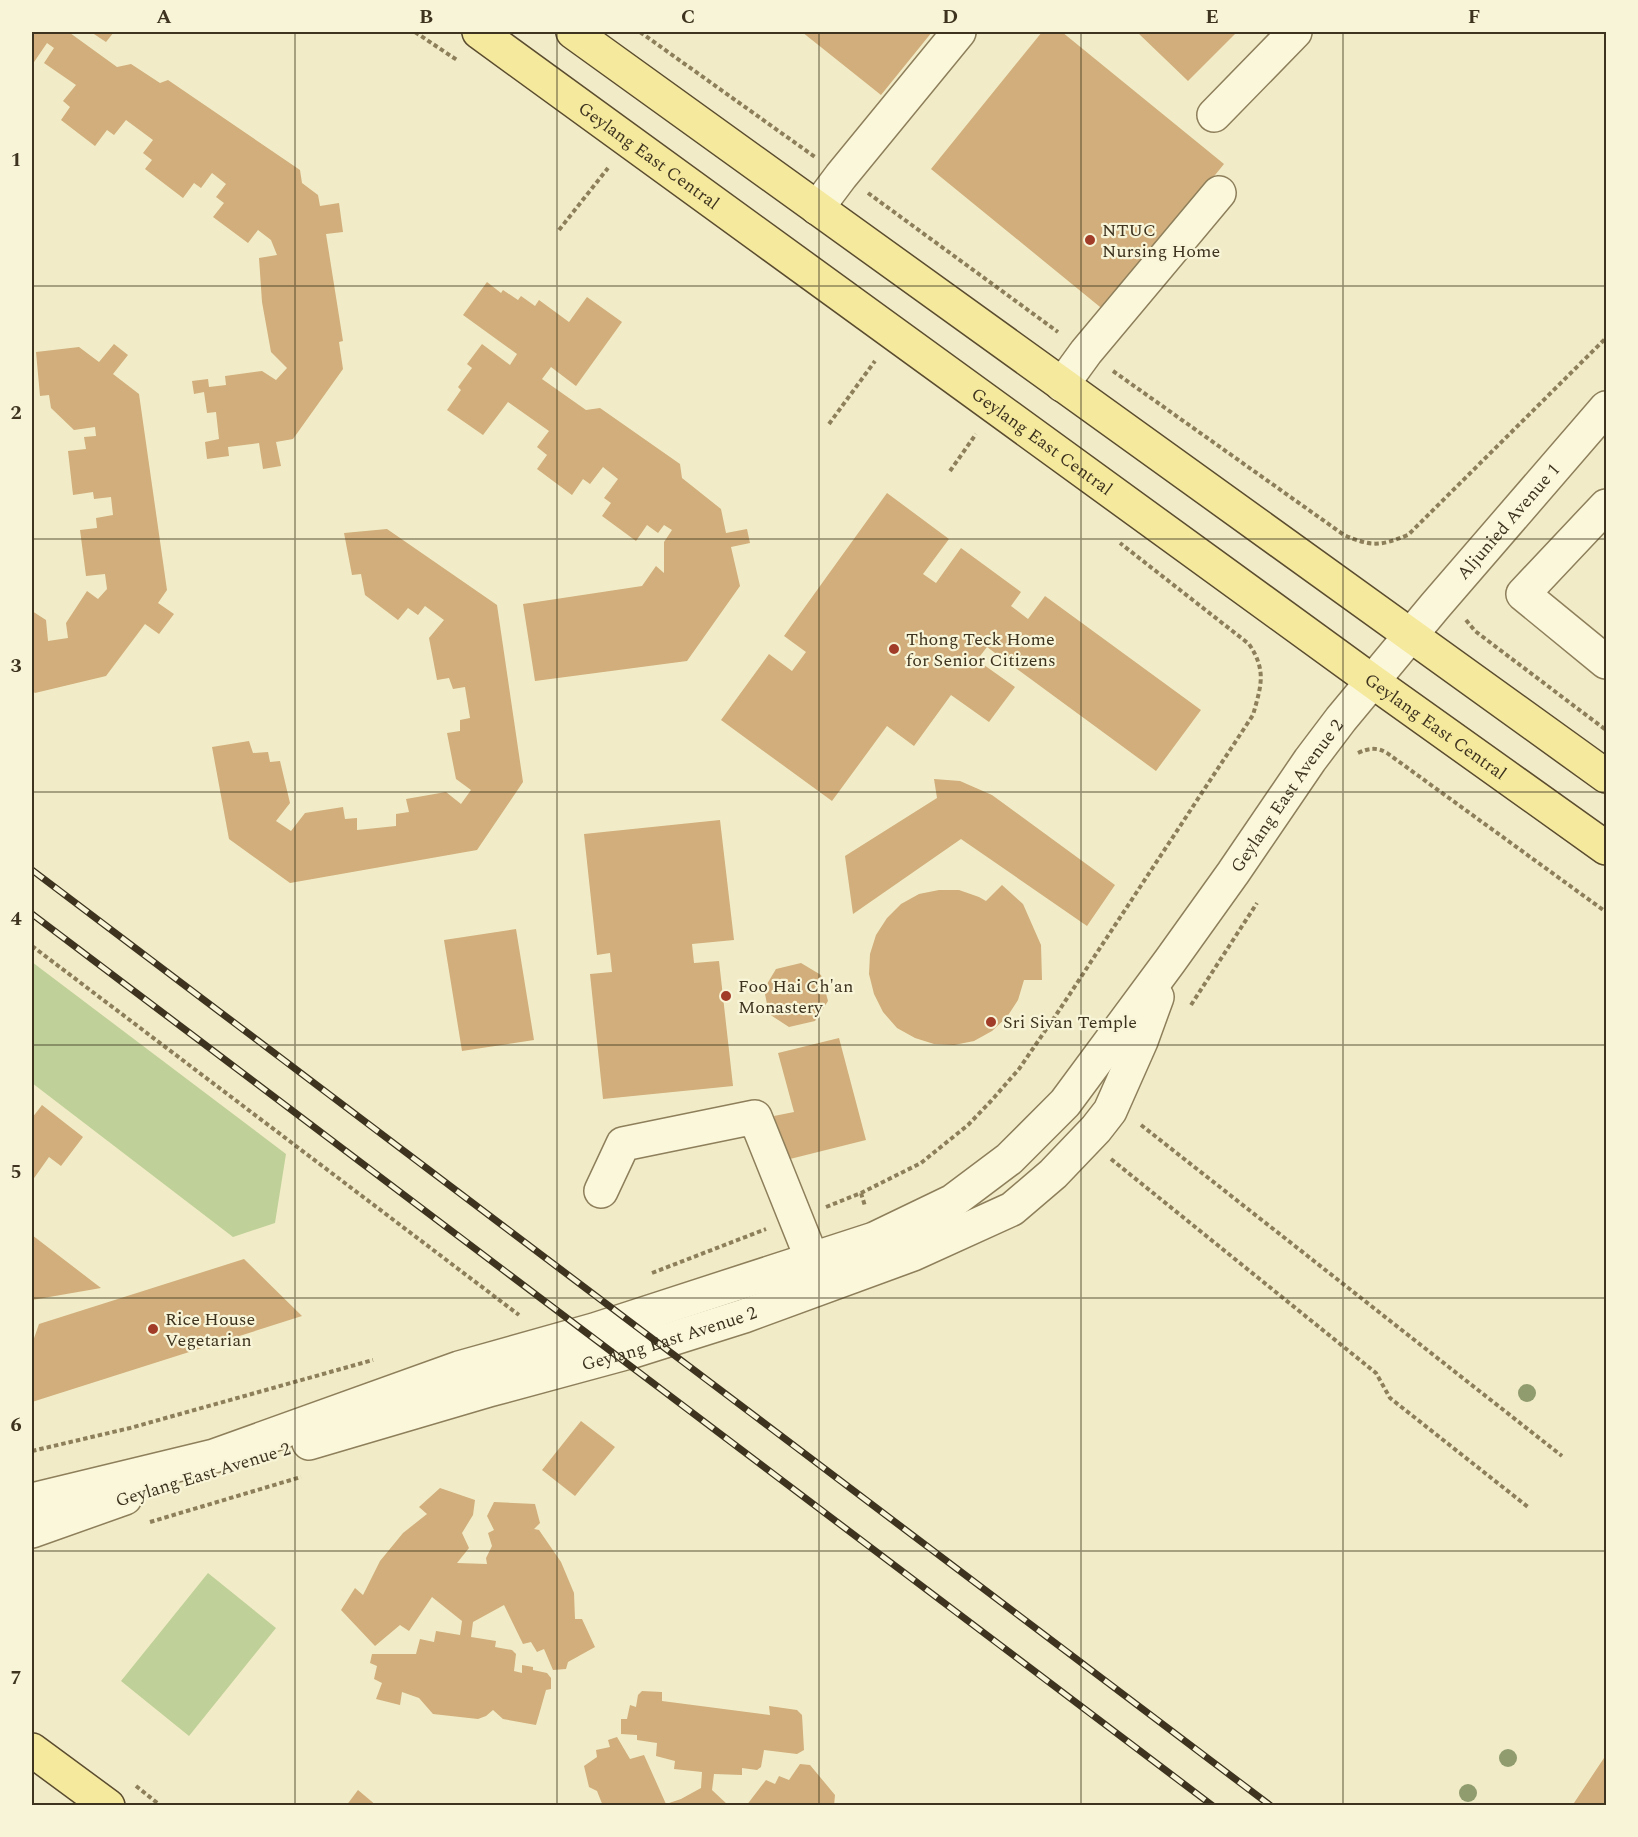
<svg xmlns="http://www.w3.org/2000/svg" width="1638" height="1837" viewBox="0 0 1638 1837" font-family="Spectral,serif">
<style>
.green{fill:#c0d099}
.building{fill:#d1ae7b}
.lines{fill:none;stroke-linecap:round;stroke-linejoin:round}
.minor-casing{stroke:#8e7f5b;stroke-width:36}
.major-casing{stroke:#5b4c2f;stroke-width:36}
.path{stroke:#8e7f5b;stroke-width:4;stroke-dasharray:4.5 3;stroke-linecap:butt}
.minor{stroke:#fbf7db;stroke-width:33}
.major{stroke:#f5e99e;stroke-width:33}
.rail-casing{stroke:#3d331f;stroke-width:7}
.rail{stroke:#f8f4d7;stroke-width:4.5;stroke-dasharray:14;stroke-linecap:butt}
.tree{fill:#919c6e}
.grid{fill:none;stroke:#3d331f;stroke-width:1.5;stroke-opacity:0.55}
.poi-dot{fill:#a03c27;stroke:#f8f4d7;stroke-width:2}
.labels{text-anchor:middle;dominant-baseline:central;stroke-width:4.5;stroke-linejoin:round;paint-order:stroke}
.street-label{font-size:18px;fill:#3d331f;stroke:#f8f4d7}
.poi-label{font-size:18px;fill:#3d331f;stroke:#f8f4d7;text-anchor:start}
.neatline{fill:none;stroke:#3d331f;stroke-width:2}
.grid-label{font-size:20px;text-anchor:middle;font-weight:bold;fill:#3d331f}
</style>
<rect width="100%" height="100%" fill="#f1ecc7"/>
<!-- green -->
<path class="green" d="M32 962 286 1154 275 1223 233 1237 32 1083Z
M208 1573 276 1628 189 1736 121 1681Z"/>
<!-- building -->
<path class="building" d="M32 32H72L70 33 117 67 131 64 160 83 168 80 300 170 302 183 318 195 320 206 339 203 343 232 326 234 343 341 339 342 343 369 293 439 276 442 281 466 263 469 259 443 228 447 229 456 207 459 205 442 219 439 216 412 207 413 204 392 194 394 192 381 208 379 209 387 226 385 225 376 262 371 276 380 287 368 271 352 262 302 259 258 277 255 271 240 258 230 248 243 213 217 224 203 216 197 226 184 212 173 201 188 194 183 183 198 145 169 152 160 143 153 153 140 126 120 114 135 107 130 95 146 61 120 70 107 63 101 76 85 44 63 54 48 47 43 32 65Z
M91 32H114L106 42Z
M802 32H932L881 95Z
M1042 32H1062L1224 164 1105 311 931 169Z
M1137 32H1237L1188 81Z
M487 282 501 293 503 290 518 300 521 296 535 306 539 300 569 322 587 297 622 322 576 386 551 367 542 379 586 410 600 408 680 464 682 478 721 509 726 533 747 529 750 543 731 547 740 586 687 661 535 681 523 604 642 586 656 566 664 573V542L672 530 664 525 658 533 647 525 636 541 602 516 611 503 604 498 618 479 603 467 590 484 583 479 572 495 537 469 547 455 537 447 549 431 508 402 483 435 447 410 461 390 458 387 472 368 467 364 482 344 510 365 517 354 463 315Z
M114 344 128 355 113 374 139 394 167 590 158 603 174 614 159 634 145 624 106 676 35 693 32 691V611L46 620 48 641 68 638 66 623 87 591 98 599 107 589 105 574 86 576 80 530 97 528 96 518 113 515 111 497 94 499 93 492 73 495 68 451 86 449 84 437 96 436 95 427 74 430 51 408 49 395 40 396 36 352 79 347 99 362Z
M887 493 949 539 923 574 936 583 961 548 1021 592 1011 606 1028 619 1045 596 1201 710 1156 771 987 647 977 660 1015 687 989 722 951 695 914 746 887 726 832 801 721 720 769 654 792 671 806 652 784 636Z
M387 529 497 605 523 782 477 850 290 883 229 839 212 747 249 741 253 753 268 752 270 762 280 761 290 803 276 821 291 831 305 813 343 807 345 819 357 818V830L396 826V814L409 812 406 799 446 792 461 804 471 790 456 779 447 733 460 731V720L470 718 465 687 453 689 449 678 437 680 429 638 444 620 425 606 418 615 408 608 398 620 365 595 361 574 352 575 344 533Z
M934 779 960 781 992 795 1115 885 1087 926 961 839 853 914 845 856 937 798Z
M720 820 734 940 692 944 694 963 719 961 733 1086 603 1099 590 974 612 972 610 953 597 955 584 834Z
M1002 885 1023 904 1041 945 1042 980H1024L1018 1000 1007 1017 992 1031 974 1041 954 1045 934 1044 915 1038 897 1028 883 1012 874 994 869 974 870 954 876 935 887 918 901 904 919 894 939 890H959L979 897 986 901Z
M516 929 534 1040 462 1051 444 940Z
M801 963 821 975 828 1001 815 1021 789 1027 769 1014 764 989 776 969Z
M839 1038 866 1140 786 1160 774 1116 794 1112 778 1053Z
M42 1105 83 1137 61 1166 49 1157 32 1181V1118Z
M32 1235 101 1288 32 1300Z
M244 1259 302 1316 32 1402V1344L39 1324Z
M581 1421 615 1447 575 1496 542 1470Z
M440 1488 475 1500 473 1515 462 1533 469 1548 457 1563 487 1564 486 1558 492 1546 488 1533 494 1530 487 1516 494 1502 535 1504 540 1523 534 1529 539 1530 561 1562 574 1593 575 1619H582L595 1647 568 1662 566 1669 553 1670 544 1649 537 1652 531 1642 523 1644 504 1605 473 1622 471 1637 496 1641 495 1647 512 1650 516 1654 514 1671 522 1673V1665L533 1667V1670L547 1673 551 1678V1689L546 1690 536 1725 503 1719 493 1710 486 1716 478 1719 433 1714 419 1698 402 1692 400 1705 376 1699 382 1683 374 1679 377 1666 370 1663 372 1654H416L420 1639 434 1642 436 1631 460 1635 462 1621 432 1597 409 1631 400 1625 375 1646 341 1610 355 1588 363 1595 380 1561 403 1533 427 1514 419 1507Z
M642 1691 662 1692V1701L770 1715 769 1706 797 1710 802 1715 804 1750 797 1754 764 1750 761 1767 757 1770 742 1768V1775L714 1774 712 1790 729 1806H603L597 1791 589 1787 584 1766 597 1757 596 1750 610 1747 608 1740 617 1737 630 1759 644 1755 666 1804 681 1799 701 1788 702 1772 674 1769 675 1761 656 1756 657 1743 637 1740V1735L621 1734V1719H627L630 1705 636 1707 638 1695Z
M1606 1755V1806H1572Z
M800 1764 810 1765 835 1795 834 1806H746L766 1780 775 1784 779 1776 789 1780Z
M358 1790 377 1806H346Z"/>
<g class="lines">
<!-- minor casing -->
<g class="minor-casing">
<g id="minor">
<path d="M1214 115 1295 32"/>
<path d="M817 208 841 176 959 32"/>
<path d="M1062 385 1086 352 1219 193"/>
<path d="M1606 506 1523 594 1606 662"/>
<path d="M601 1191 623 1144 755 1117 812 1259"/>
<path id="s1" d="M309 1443 489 1390 633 1351 744 1316 913 1254 1012 1209 1053 1174 1096 1129 1110 1111 1141 1041 1157 997"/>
<path id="s2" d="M32 1500 214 1456 459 1368 594 1330 874 1239 953 1201 1009 1159 1065 1103 1170 961 1233 873 1310 760 1341 719 1435 606 1606 408"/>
<path d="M32 1531 125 1498"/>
</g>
</g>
<!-- major casing -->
<g class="major-casing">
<g id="major">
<path id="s3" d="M479 32 1372 681 1606 848"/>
<path d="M573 32 1606 776"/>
<path d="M32 1750 108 1806"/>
</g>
</g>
<!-- path -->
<path class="path" d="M415 32 457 60
M640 32 815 157
M868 193 1058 332
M559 230 608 168
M1113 371 1344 535C1372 547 1380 546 1408 535L1606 338
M829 424 875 361
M950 471 976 434
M1466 620 1475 631 1606 730
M1358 753C1369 748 1377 747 1387 753L1606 912
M32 946 519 1315
M1191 1005 1257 903
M1141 1125 1562 1456
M1111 1159 1376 1373 1390 1398 1528 1507
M861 1193 865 1206
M826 1207 861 1193 921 1163 968 1125 991 1101 1019 1069 1058 1012 1253 715C1261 686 1267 671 1249 644L1120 543
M652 1273 766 1229
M32 1451 130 1428 373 1360
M150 1522 301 1477
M136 1786 161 1806"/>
<!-- minor -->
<use href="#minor" class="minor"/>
<!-- major -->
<use href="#major" class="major"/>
<!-- rail casing -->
<g class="rail-casing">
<path id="rail" d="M32 870 1271 1806
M32 914 1213 1806"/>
</g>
<!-- rail -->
<use href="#rail" class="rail"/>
</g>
<!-- trees -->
<g class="tree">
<circle cx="1527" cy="1393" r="9"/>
<circle cx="1508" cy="1758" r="9"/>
<circle cx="1468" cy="1793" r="9"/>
</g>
<!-- grid -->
<path class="grid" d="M295 32V1806M557 32V1806M819 32V1806M1081 32V1806M1343 32V1806M32 286H1606M32 539H1606M32 792H1606M32 1045H1606M32 1298H1606M32 1551H1606"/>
<!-- markers -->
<g class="poi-dot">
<circle cx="1090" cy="240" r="6"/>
<circle cx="894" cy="649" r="6"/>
<circle cx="726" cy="996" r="6"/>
<circle cx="991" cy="1022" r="6"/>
<circle cx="153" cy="1329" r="6"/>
</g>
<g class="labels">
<!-- street labels -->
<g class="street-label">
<text stroke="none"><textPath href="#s3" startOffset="210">Geylang East Central</textPath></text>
<text stroke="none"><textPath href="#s3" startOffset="696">Geylang East Central</textPath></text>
<text stroke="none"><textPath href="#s2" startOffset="1851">Aljunied Avenue 1</textPath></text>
<text stroke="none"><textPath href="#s3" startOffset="1182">Geylang East Central</textPath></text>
<text stroke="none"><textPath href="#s2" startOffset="1498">Geylang East Avenue 2</textPath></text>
<text stroke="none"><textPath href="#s1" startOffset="375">Geylang East Avenue 2</textPath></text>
<text transform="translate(203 1475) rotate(-17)">Geylang East Avenue 2</text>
</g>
<!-- poi labels -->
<g class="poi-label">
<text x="1102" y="230">NTUC<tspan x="1102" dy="21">Nursing Home</tspan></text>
<text x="906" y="639">Thong Teck Home<tspan x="906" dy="21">for Senior Citizens</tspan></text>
<text x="738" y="986">Foo Hai Ch'an<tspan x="738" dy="21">Monastery</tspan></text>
<text x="1003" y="1022">Sri Sivan Temple</text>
<text x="165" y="1319">Rice House<tspan x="165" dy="21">Vegetarian</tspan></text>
</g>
</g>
<!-- border -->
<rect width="1638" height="1837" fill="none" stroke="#f8f4d7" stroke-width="66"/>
<rect x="33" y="33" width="1572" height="1771" class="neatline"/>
<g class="grid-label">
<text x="164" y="23">A</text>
<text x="426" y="23">B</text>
<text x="688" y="23">C</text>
<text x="950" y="23">D</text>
<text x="1212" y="23">E</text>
<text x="1474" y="23">F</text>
<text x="16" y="166">1</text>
<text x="16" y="419">2</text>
<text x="16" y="672">3</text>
<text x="16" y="925">4</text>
<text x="16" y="1178">5</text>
<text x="16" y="1431">6</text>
<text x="16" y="1684">7</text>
</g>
</svg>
